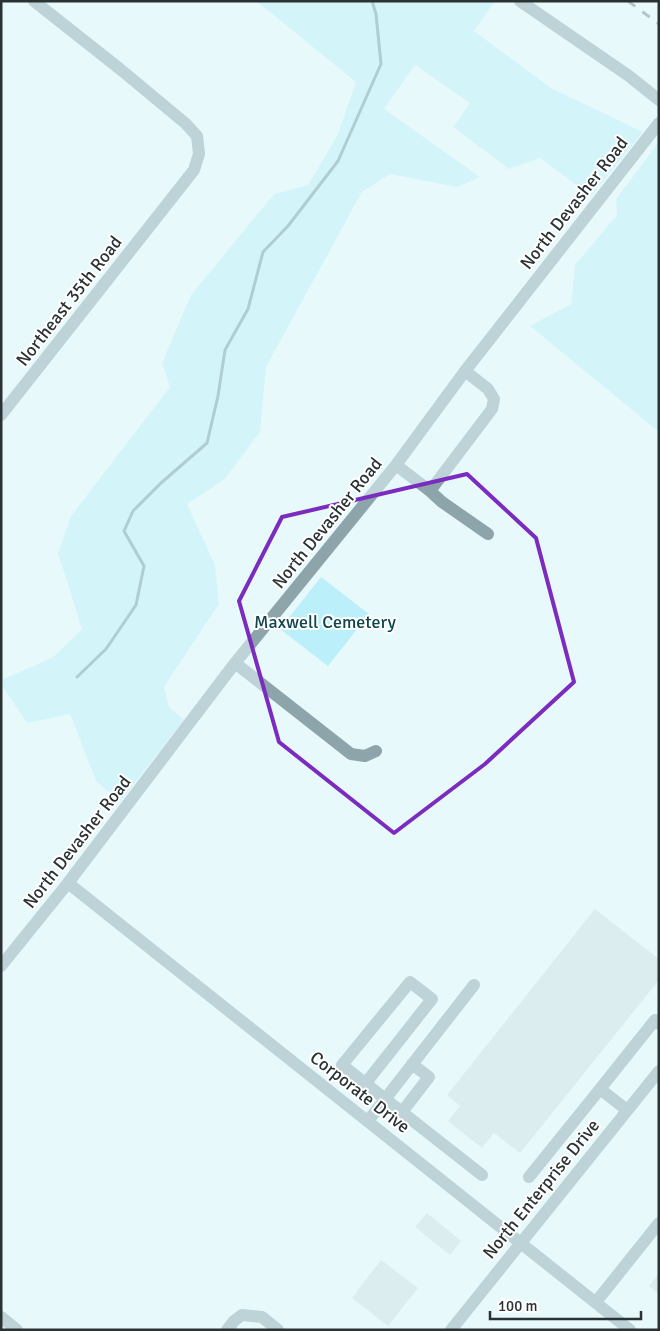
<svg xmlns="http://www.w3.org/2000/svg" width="660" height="1331" viewBox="0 0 660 1331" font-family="Signika,sans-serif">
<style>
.green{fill:#bbeff9}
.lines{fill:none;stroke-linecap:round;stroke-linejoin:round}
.stream{stroke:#6c979f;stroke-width:3}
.building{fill:#cddee1}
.minor{stroke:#8da5aa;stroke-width:12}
.rail{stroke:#798486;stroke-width:3;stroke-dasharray:9 9;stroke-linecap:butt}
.marked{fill:none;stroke:#7b2cbf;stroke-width:4;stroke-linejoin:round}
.labels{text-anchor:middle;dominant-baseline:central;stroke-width:4;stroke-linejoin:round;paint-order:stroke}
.street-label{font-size:18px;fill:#2b3233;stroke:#fff}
.park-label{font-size:18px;fill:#0f444c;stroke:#fff}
</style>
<rect width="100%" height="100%" fill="#e8f9fc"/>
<!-- green -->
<path class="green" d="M256 1H495L474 31 551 88 643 132 591 196 540 158 509 169 453 127 470 103 415 65 384 109 480 177 457 187 390 174 362 192 266 367 260 432 225 479 187 504 215 565 219 604 164 687 169 707 184 720 120 802 96 781 70 714 27 723 1 684V680L52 658 82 629 58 553 71 516 170 387 162 363 191 295 274 194 308 185 338 134 356 82Z
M659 142V432L530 326 571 304 575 265 617 215 616 199Z
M321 577 369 614 328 666 280 629Z"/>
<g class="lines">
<!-- stream -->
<path class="stream" d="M77 677 106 649 136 605 144 566 124 531 133 511 161 483 207 443 218 396 225 350 248 309 263 252 288 226 338 161 381 64 376 14 372 1"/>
</g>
<!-- building -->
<path class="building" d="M595 909 659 959V980L520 1153 494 1133 482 1148 448 1121 460 1106 447 1095Z
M427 1213 461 1241 450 1255 415 1227Z
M381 1260 418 1288 388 1326 352 1298Z
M659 1274V1294L649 1286Z"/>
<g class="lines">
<!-- minor -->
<path class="minor" d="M520 1 629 76 659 100
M1 415 194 170 199 154 197 136 185 123 120 69 34 1
M396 465 430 491 492 409 494 399 488 389 465 371
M430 491 442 502 488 534
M235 663 351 754 365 756 376 751
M68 883 630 1330
M1 966 68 883 235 663 396 465 465 371 659 123
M365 1084 432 999 410 982 342 1065 482 1175
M627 1110 600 1089 655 1020 659 1024
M402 1112 429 1077 412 1064
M368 1121 474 985
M529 1177 600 1089
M596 1302 659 1223
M1 1317 17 1330
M227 1330 234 1321 242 1315 262 1317 278 1330
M451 1330 659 1071"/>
<!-- rail -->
<path class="rail" d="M628 1 659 24"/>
</g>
<!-- marked area -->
<path d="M0 0H660V1331H0ZM467 474 536 538 574 682 485 764 394 833 279 742 239 601 282 517Z" fill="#e8f9fc" fill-opacity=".55" fill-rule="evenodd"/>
<path class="marked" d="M467 474 536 538 574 682 485 764 394 833 279 742 239 601 282 517Z"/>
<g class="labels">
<!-- street labels -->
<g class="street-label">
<text transform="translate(574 203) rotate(-52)">North Devasher Road</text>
<text transform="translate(69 301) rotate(-52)">Northeast 35th Road</text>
<text transform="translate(327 523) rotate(-51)">North Devasher Road</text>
<text transform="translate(77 842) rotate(-52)">North Devasher Road</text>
<text transform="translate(360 1092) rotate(38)">Corporate Drive</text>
<text transform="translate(541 1189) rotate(-51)">North Enterprise Drive</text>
</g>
<!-- park labels -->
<g class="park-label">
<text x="325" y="622">Maxwell Cemetery</text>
</g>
</g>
<!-- border -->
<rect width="660" height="1331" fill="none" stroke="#2b3233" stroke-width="5"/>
<!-- scale -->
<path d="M490 1311v8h151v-8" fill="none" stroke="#2b3233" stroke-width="2.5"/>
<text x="498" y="1311" font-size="15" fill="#2b3233" stroke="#ffffff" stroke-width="4" paint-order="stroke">100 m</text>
</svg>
